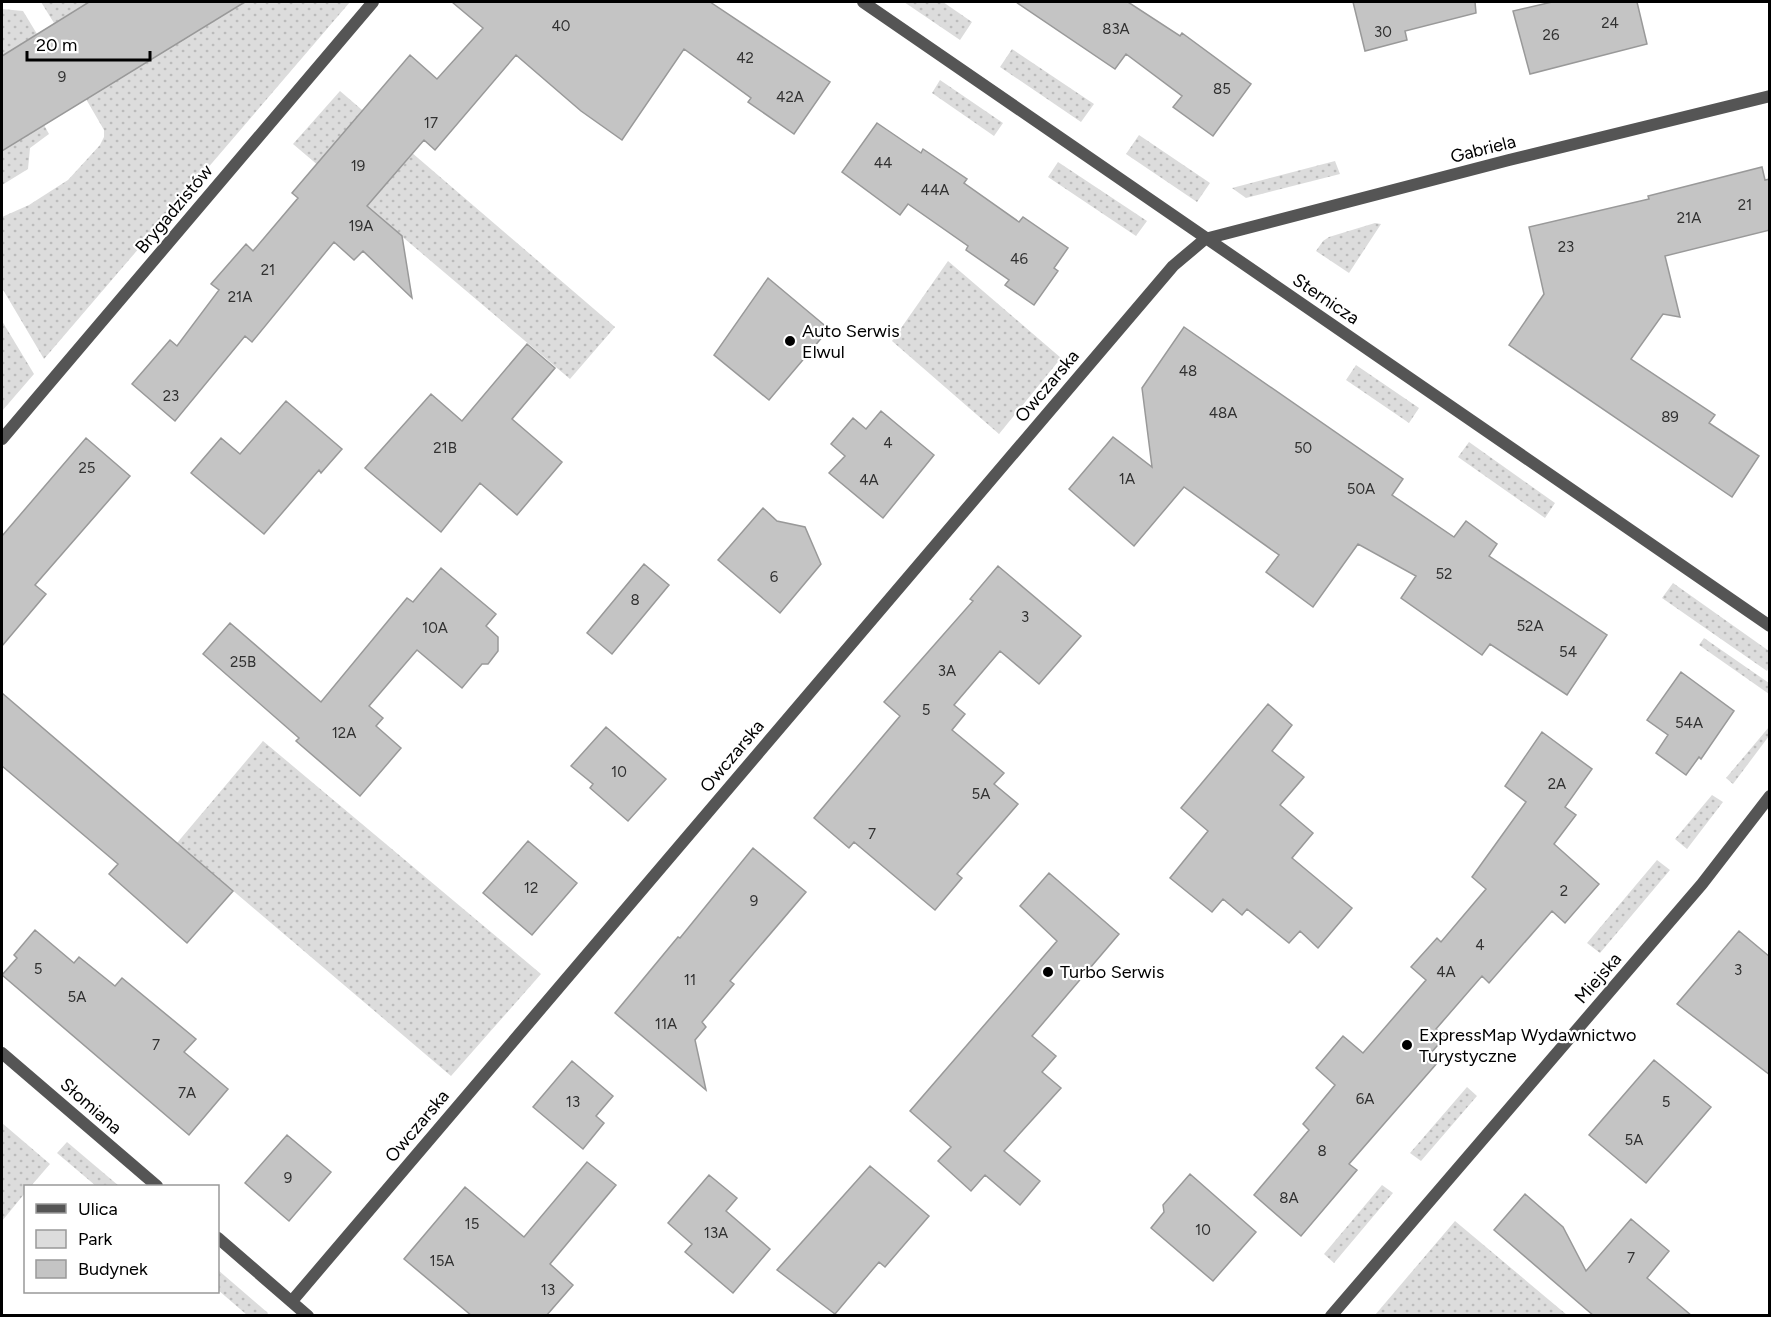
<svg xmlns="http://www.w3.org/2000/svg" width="1771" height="1317" viewBox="0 0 1771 1317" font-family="Figtree,sans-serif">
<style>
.green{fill:url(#green-dots)}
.building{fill:#c4c4c4;stroke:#999;stroke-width:1.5}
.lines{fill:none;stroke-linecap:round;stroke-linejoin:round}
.street{stroke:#555;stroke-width:12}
.poi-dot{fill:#000;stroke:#fff;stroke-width:2}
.labels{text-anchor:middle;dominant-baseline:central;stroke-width:4.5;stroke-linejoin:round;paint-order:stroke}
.number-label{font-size:15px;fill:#313131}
.street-label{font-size:18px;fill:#000;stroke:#fff}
.poi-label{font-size:18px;fill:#000;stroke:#fff;text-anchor:start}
</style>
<defs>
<pattern id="green-dots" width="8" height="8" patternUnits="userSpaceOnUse" patternTransform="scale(1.5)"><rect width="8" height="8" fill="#dcdcdc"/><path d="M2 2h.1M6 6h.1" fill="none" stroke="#bbb" stroke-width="1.8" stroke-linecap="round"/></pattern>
</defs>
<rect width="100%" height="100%" fill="#fff"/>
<!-- green -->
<path class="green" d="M41 2H89L54 23Z
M240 2H350L44 359 2 288V217L29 205 68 180 100 145 104 137V130L86 99 241 3Z
M904 2H943L972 22 960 40Z
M2 9 23 11 37 34 3 55Z
M1012 49 1094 104 1081 122 1000 67Z
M940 80 1003 123 994 136 932 93Z
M340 91 615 327 570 379 293 144Z
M44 125 49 134 30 148 28 169 2 185V150Z
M1139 135 1210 183 1197 202 1126 154Z
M1335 161 1340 174 1246 198 1232 188Z
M1058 162 1147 221 1136 236 1048 177Z
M1375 223 1381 224 1349 273 1316 251 1323 241 1329 237Z
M948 261 1061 358 999 434 892 341Z
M2 321 34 374 2 411Z
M1356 365 1419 408 1409 423 1346 380Z
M1469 442 1555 503 1545 518 1458 457Z
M1673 583 1769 651V667L1767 671 1662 598Z
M1704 638 1769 683V694L1699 645Z
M1769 727V736L1733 784 1726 778Z
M263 741 541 974 451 1076 177 843Z
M1712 795 1723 802 1687 849 1675 839Z
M1657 860 1670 870 1600 953 1587 943Z
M1467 1087 1477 1096 1421 1161 1410 1153Z
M2 1123 50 1164 31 1186H26L25 1193 2 1221Z
M67 1142 119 1186H96L57 1153Z
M1382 1185 1393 1193 1334 1263 1324 1254Z
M1455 1221 1567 1315H1375Z
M218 1270 268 1313 267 1315H247L218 1290Z"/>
<!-- building -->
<path class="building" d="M89 2H245L2 151V56Z
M452 2H710L830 82 794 134 748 102 751 98 684 49 622 140 581 111 516 55 435 150 424 140 367 206 402 236 412 298 363 251 354 260 334 242 252 342 245 336 175 421 132 384 170 340 177 346 219 290 211 284 246 244 253 251 298 198 292 193 410 55 437 79 483 28Z
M1016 2H1128L1180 36 1182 33 1251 84 1213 136 1173 107 1182 96 1126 54 1115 69Z
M1353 2H1475L1476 13 1405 31 1407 40 1365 51Z
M1552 2H1637L1647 44 1530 74 1513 11Z
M877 123 921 153 923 149 967 179 964 183 1019 222 1023 217 1068 248 1054 268 1058 271 1034 305 1005 285 1009 280 966 250 968 246 908 204 900 215 842 172Z
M1762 167 1765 180 1770 179V230L1665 256 1680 317 1663 314 1631 359 1715 415 1709 423 1759 456 1732 497 1509 345 1544 294 1529 227 1649 199 1648 196Z
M768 278 829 329 769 400 714 355Z
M1184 327 1403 479 1392 495 1454 537 1466 521 1497 544 1489 556 1607 635 1567 695 1490 644 1482 655 1401 598 1416 576 1358 544 1313 607 1266 572 1279 555 1184 487 1134 546 1069 489 1113 437 1152 467 1142 388Z
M527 344 555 368 512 419 562 462 517 515 480 483 441 532 365 468 431 394 462 421Z
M286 401 342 449 321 473 319 470 264 534 191 473 221 438 240 454Z
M881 411 934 455 883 518 829 473 845 456 831 444 853 418 866 429Z
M86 438 130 476 35 585 46 594 2 646V536Z
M763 508 777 521 805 527 821 564 780 613 718 560Z
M644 564 669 585 612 654 587 633Z
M998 566 1081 636 1039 684 1000 651 954 705 965 714 952 730 1004 773 994 784 1018 804 957 874 962 878 935 910 854 842 849 848 814 818 900 716 884 702 973 601 970 599Z
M441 568 496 614 486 626 498 637V651L488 664H482L462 688 417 650 369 706 383 718 376 726 401 748 360 796 296 741 299 738 203 654 230 623 321 702 407 598 413 602Z
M1681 672 1734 711 1701 759 1699 757 1686 775 1656 753 1668 735 1647 720Z
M2 693 233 891 187 943 109 874 118 864 2 766Z
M1268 704 1292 725 1272 751 1304 777 1280 805 1313 833 1292 858 1352 908 1318 948 1300 931 1289 943 1247 909 1242 915 1223 899 1212 912 1170 878 1208 831 1181 808Z
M606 727 666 779 628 821 590 788 593 784 571 766Z
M1542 732 1592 769 1565 807 1576 815 1554 844 1599 884 1565 923 1552 911 1489 983 1482 976 1436 1029 1445 1037 1430 1054 1438 1062 1349 1164 1357 1170 1301 1236 1254 1195 1309 1130 1303 1124 1335 1085 1316 1068 1343 1036 1363 1053 1426 980 1411 967 1437 938 1441 942 1486 889 1472 877 1526 802 1505 786Z
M528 841 577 883 532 935 483 893Z
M753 848 806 892 730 981 734 984 702 1022 706 1027 695 1040 706 1090 615 1013 678 937 680 938Z
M1049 873 1119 934 1032 1036 1056 1056 1042 1072 1061 1088 1004 1151 1040 1181 1020 1205 985 1175 971 1191 938 1161 951 1147 910 1111 1057 941 1020 906Z
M35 930 74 963 79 957 115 986 122 978 196 1039 184 1052 228 1089 189 1135 2 975 17 958 14 955Z
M1739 931 1770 957V1075L1677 1004Z
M1654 1060 1711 1107 1646 1183 1589 1135Z
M572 1061 613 1096 596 1116 604 1123 583 1149 533 1107Z
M287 1135 331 1172 289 1221 245 1183Z
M587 1162 616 1185 550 1264 573 1285 546 1316H472L404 1259 465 1187 524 1237Z
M870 1166 929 1216 885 1267 879 1262 835 1314 777 1270Z
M1190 1174 1256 1232 1213 1281 1151 1228 1164 1212 1163 1205Z
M709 1175 737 1198 726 1211 770 1249 733 1293 685 1252 692 1244 668 1223Z
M1525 1194 1563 1227 1586 1271 1631 1219 1669 1251 1647 1278 1692 1316H1594L1494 1230Z"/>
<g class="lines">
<!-- street -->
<path class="street" d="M863 2 1770 626
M2 439 373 2
M2 1053 157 1186
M218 1238 308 1316
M292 1301 1173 266 1205 239 1509 160 1770 96
M1331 1316 1702 884 1770 796"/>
</g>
<!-- markers -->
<g class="poi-dot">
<circle cx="790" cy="341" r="6"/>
<circle cx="1048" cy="972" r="6"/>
<circle cx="1407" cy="1045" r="6"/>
</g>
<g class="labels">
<!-- number labels -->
<g class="number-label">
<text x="1610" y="23">24</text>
<text x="561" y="26">40</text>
<text x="1116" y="29">83A</text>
<text x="1383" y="32">30</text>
<text x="1551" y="35">26</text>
<text x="745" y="58">42</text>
<text x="62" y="77">9</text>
<text x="1222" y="89">85</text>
<text x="790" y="97">42A</text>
<text x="431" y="123">17</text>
<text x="883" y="163">44</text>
<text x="358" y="166">19</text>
<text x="935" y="190">44A</text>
<text x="1745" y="205">21</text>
<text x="1689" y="218">21A</text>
<text x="361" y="226">19A</text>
<text x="1566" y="247">23</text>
<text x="1019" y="259">46</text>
<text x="268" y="270">21</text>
<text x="240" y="297">21A</text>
<text x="1188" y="371">48</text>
<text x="171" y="396">23</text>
<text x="1223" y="413">48A</text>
<text x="1670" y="417">89</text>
<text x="888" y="443">4</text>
<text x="445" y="448">21B</text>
<text x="1303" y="448">50</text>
<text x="87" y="468">25</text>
<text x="1127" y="479">1A</text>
<text x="869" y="480">4A</text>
<text x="1361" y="489">50A</text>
<text x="1444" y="574">52</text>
<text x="774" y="577">6</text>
<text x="635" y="600">8</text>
<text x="1025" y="617">3</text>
<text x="1530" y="626">52A</text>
<text x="435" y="628">10A</text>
<text x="1568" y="652">54</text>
<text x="243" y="662">25B</text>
<text x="947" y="671">3A</text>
<text x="926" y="710">5</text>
<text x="1689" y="723">54A</text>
<text x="344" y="733">12A</text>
<text x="619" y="772">10</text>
<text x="1557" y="784">2A</text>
<text x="981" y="794">5A</text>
<text x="872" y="834">7</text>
<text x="531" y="888">12</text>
<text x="1564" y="891">2</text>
<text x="754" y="901">9</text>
<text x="1480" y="945">4</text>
<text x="38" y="969">5</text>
<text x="1738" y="970">3</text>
<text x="1446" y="972">4A</text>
<text x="690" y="980">11</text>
<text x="77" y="997">5A</text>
<text x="666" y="1024">11A</text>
<text x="156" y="1045">7</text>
<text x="187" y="1093">7A</text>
<text x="1365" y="1099">6A</text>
<text x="573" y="1102">13</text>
<text x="1666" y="1102">5</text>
<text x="1634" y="1140">5A</text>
<text x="1322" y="1151">8</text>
<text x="288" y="1178">9</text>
<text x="1289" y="1198">8A</text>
<text x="472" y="1224">15</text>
<text x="1203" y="1230">10</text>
<text x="716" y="1233">13A</text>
<text x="1631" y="1258">7</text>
<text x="442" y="1261">15A</text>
<text x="548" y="1290">13</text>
</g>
<!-- street labels -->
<g class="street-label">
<text transform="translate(1483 149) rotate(-14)">Gabriela</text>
<text transform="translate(174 209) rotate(-50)">Brygadzistów</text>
<text transform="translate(1326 299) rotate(34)">Sternicza</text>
<text transform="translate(1047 386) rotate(-50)">Owczarska</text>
<text transform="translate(732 756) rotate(-50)">Owczarska</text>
<text transform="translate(1598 978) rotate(-49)">Miejska</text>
<text transform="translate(91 1106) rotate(41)">Słomiana</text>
<text transform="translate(417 1126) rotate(-50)">Owczarska</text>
</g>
<!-- poi labels -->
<g class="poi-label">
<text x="802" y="331">Auto Serwis<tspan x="802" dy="21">Elwul</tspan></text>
<text x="1060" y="972">Turbo Serwis</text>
<text x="1419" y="1035">ExpressMap Wydawnictwo<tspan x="1419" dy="21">Turystyczne</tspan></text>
</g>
</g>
<!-- border -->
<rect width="1771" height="1317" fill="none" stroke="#000000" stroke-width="6"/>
<!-- legend -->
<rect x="24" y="1185" width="195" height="108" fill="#ffffff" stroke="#999999" stroke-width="1.5"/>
<rect x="36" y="1204" width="30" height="9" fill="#555555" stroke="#999999" stroke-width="1.5"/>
<text x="78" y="1215" font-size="18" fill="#000000">Ulica</text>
<rect x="36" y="1230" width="30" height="18" fill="#dcdcdc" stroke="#999999" stroke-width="1.5"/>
<text x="78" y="1245" font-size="18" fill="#000000">Park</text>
<rect x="36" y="1260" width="30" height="18" fill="#c4c4c4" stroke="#999999" stroke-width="1.5"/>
<text x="78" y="1275" font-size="18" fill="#000000">Budynek</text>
<!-- scale -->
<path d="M27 51v9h123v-9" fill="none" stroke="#000000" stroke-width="3"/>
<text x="36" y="51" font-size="18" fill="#000000" stroke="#ffffff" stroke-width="4.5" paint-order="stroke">20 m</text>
</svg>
